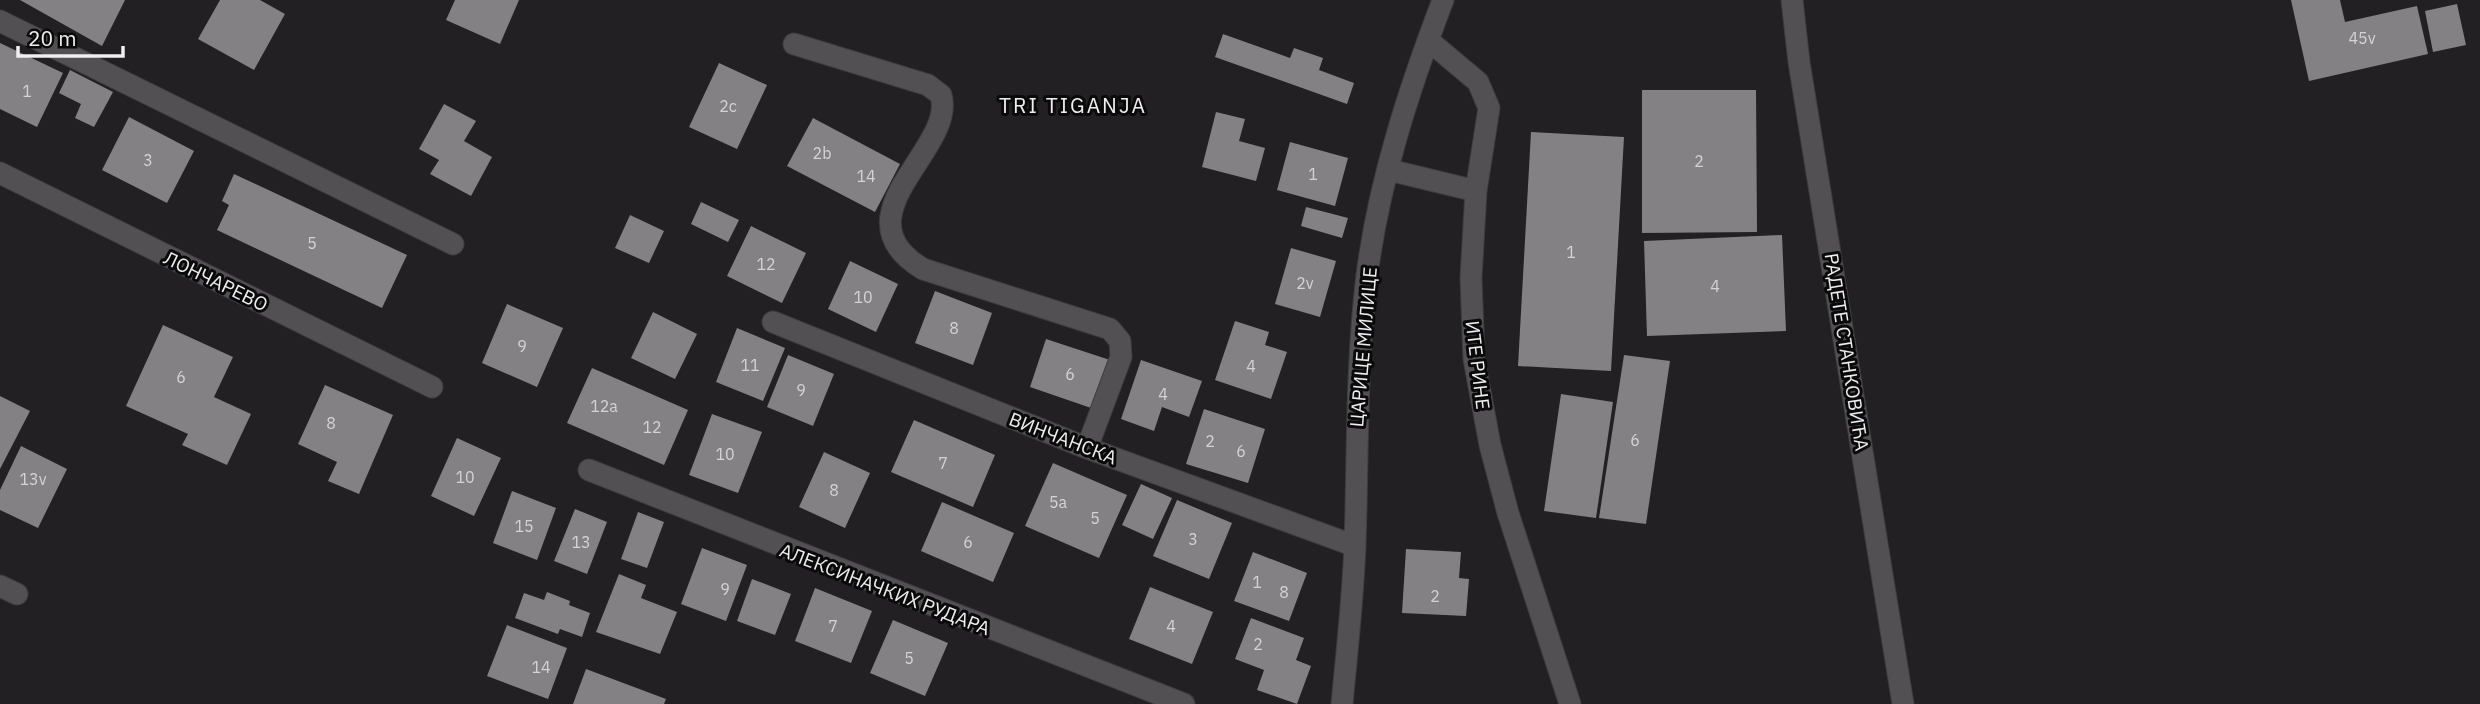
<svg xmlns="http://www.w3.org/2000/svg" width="2480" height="704" viewBox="0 0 2480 704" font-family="'IBM Plex Sans',sans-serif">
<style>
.building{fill:#838184}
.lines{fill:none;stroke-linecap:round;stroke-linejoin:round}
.minor-casing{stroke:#3d3c3e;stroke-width:23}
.minor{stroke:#525052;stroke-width:21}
.labels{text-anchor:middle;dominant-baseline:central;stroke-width:6;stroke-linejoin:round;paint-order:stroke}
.number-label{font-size:16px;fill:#d4d3d5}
.street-label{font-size:19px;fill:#efeef0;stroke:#0b0a0b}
.neighbourhood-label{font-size:21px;letter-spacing:2px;fill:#efeef0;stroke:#0b0a0b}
</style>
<rect width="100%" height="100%" fill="#222022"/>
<!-- building -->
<path class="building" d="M20 0H125L102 46Z
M220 0H260L285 14 254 70 198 39Z
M455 0H519L500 44 446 20Z
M2291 0H2340L2345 22 2417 6 2428 54 2309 81Z
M2457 4 2466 45 2433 52 2425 11Z
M1223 34 1290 58 1294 48 1323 58 1319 70 1354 83 1347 104 1215 57Z
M0 43 63 73 37 127 0 109Z
M719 63 767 85 737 149 689 127Z
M70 70 113 92 94 127 75 118 81 104 59 93Z
M1642 90H1756L1757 232 1642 233Z
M444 104 476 121 464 141 492 157 471 196 430 174 439 160 419 149Z
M1216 112 1245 119 1239 141 1265 148 1256 181 1202 167Z
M129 117 194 151 167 203 102 170Z
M813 118 900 164 875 212 787 166Z
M1531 132 1624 137 1611 371 1518 366Z
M1290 142 1348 158 1335 206 1277 190Z
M234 174 407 255 382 308 217 230 229 205 222 201Z
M701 202 739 220 728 242 691 224Z
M1306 207 1348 218 1342 238 1301 226Z
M630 215 664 231 649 263 615 248Z
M751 226 806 253 782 303 727 276Z
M1782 235 1786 331 1647 336 1644 241Z
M1291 248 1336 261 1320 317 1275 304Z
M850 261 898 284 876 332 828 309Z
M935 291 992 313 973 365 915 343Z
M507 304 563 328 537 387 482 363Z
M653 312 697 334 675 379 631 358Z
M1235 321 1269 332 1265 345 1287 352 1271 399 1215 380Z
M163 325 233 357 214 397 251 414 227 465 182 445 188 434 126 406Z
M737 328 785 348 763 401 716 382Z
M1046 339 1110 360 1094 409 1030 387Z
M788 355 834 374 813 426 767 407Z
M1624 355 1670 361 1646 524 1599 518Z
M1141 360 1202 381 1189 417 1162 407 1154 431 1121 419Z
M592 368 688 410 664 465 567 423Z
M325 385 393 415 359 494 328 481 337 462 298 444Z
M1561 394 1613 402 1596 518 1544 511Z
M0 396 30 411 0 469Z
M1204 409 1265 429 1248 483 1186 464Z
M712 414 762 432 738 493 689 475Z
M914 420 995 455 973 507 891 472Z
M457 438 501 458 474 516 431 496Z
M21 446 67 469 38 528 0 510V490Z
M824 452 870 473 845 528 799 507Z
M1053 463 1127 495 1099 558 1025 526Z
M1141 484 1172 498 1153 539 1122 525Z
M512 491 556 508 537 560 493 543Z
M1177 500 1232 523 1209 579 1153 556Z
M942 502 1014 533 993 582 921 551Z
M575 509 607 522 587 574 554 561Z
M638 512 664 522 647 568 621 559Z
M702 548 747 565 726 621 681 604Z
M1406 549 1461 552 1459 578 1469 579 1466 616 1402 613Z
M1253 552 1307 573 1289 621 1234 601Z
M619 574 646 585 641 598 677 612 660 654 596 632Z
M752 579 791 594 775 635 737 621Z
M1150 587 1213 612 1192 664 1129 639Z
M815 588 872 611 851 663 795 641Z
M547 592 570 601 569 605 590 613 582 637 560 629 558 634 515 618 524 593 544 600Z
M1251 618 1304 638 1296 660 1311 666 1297 704 1257 690 1264 670 1235 659Z
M893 620 948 643 925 696 870 673Z
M507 625 567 648 548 699 487 676Z
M586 669 666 699 664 704H573Z"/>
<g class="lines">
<!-- minor casing -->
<g class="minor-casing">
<path id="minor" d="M1792 0 1799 62 1903 704
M0 21 453 244
M1428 40 1478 82 1489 108 1476 191 1471 278 1474 359 1490 445 1508 513 1570 704
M794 44 928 85 941 95C957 149 834 215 923 269L1110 329 1120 341 1121 357 1087 448
M1389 170 1476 191
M0 173 432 387
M773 322 1087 448 1355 546
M589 470 1184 704
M0 586 17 594
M1342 704C1347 651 1353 598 1355 545 1358 455 1356 366 1367 275 1379 181 1409 89 1443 0"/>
</g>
<!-- minor -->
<use href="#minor" class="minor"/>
</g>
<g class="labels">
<!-- number labels -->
<g class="number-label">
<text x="2362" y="38">45v</text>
<text x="27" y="91">1</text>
<text x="728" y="106">2c</text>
<text x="822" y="153">2b</text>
<text x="148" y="160">3</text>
<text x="1699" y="161">2</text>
<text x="1313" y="174">1</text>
<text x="866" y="176">14</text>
<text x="312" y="243">5</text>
<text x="1571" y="252">1</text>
<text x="766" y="264">12</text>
<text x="1305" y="283">2v</text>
<text x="1715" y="286">4</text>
<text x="863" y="297">10</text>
<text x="954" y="328">8</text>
<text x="522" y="346">9</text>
<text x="750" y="365">11</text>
<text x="1251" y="366">4</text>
<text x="1070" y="374">6</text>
<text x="181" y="377">6</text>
<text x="801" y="390">9</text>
<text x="1163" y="394">4</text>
<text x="604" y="406">12a</text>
<text x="331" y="423">8</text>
<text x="652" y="427">12</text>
<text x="1635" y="440">6</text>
<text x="1210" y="441">2</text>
<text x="1241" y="451">6</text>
<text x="725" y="454">10</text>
<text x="943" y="463">7</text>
<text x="465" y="477">10</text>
<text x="33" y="479">13v</text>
<text x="834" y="490">8</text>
<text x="1058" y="502">5a</text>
<text x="1095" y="518">5</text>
<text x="524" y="526">15</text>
<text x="1193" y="539">3</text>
<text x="581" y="542">13</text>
<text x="968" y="542">6</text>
<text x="1257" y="582">1</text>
<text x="725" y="589">9</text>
<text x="1284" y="592">8</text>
<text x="1435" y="596">2</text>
<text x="833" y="626">7</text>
<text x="1171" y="626">4</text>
<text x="1258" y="644">2</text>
<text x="909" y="658">5</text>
<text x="541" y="667">14</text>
</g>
<!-- street labels -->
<g class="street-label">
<text transform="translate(216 281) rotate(26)">ЛОНЧАРЕВО</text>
<text transform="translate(1363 347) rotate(-85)">ЦАРИЦЕ МИЛИЦЕ</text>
<text transform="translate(1847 352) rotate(81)">РАДЕТЕ СТАНКОВИЋА</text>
<text transform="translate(1478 365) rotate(83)">ИТЕ РИНЕ</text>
<text transform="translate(1063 438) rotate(21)">ВИНЧАНСКА</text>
<text transform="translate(885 589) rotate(21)">АЛЕКСИНАЧКИХ РУДАРА</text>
</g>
<!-- neighbourhood labels -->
<g class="neighbourhood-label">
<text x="1073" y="105">TRI TIGANJA</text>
</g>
</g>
<!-- scale -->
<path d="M18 46v10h105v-10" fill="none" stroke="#efeef0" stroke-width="3.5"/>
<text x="28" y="46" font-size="21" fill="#efeef0" stroke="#0b0a0b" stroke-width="5" paint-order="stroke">20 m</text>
</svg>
